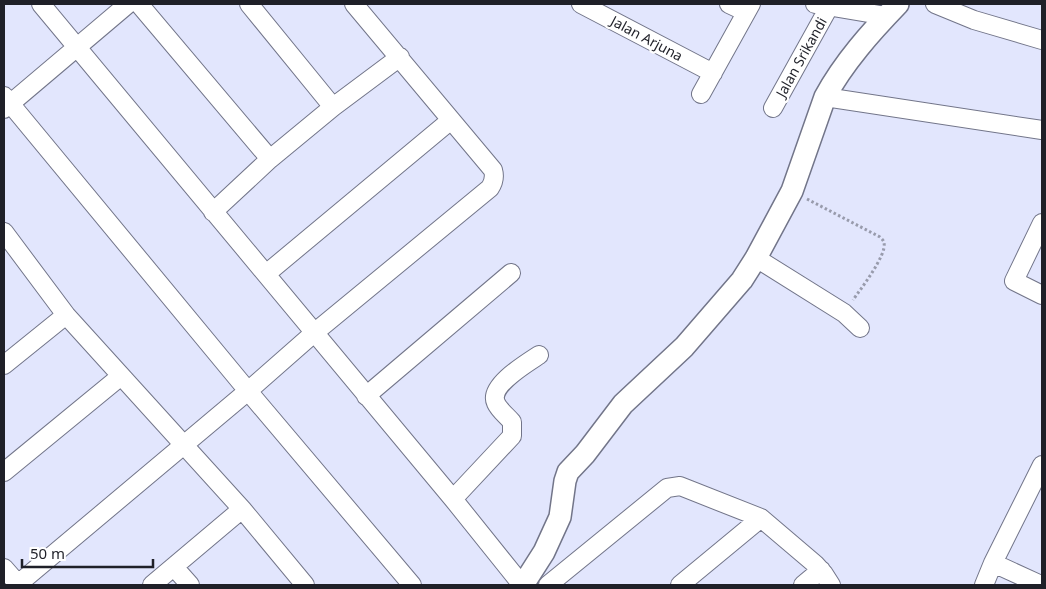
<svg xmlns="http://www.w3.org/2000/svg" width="1046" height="589" viewBox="0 0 1046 589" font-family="'Noto Sans',sans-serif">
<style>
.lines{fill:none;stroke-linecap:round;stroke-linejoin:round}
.minor-casing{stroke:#727589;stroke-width:20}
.tertiary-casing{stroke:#727589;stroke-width:24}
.path{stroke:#989bac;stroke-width:3;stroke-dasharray:2.5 2.5;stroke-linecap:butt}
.minor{stroke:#fff;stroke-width:18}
.tertiary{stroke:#fff;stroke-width:21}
.labels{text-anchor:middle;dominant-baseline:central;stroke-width:4.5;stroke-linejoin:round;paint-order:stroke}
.street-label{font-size:14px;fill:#1f2028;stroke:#fff}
</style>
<rect width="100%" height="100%" fill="#e2e6fd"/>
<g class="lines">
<!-- minor casing -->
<g class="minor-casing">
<path id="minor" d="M41 4 453 499 522 585
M139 4 270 159
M249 4 333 107
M581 4 713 73
M729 4 746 12
M815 4 886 16
M935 4 974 20 1042 40
M701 94 751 4
M4 96 248 391 412 585
M825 97 1042 130
M773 108 829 7
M4 109 128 4
M213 212 270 159 333 107 400 57
M1042 223 1014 281 1042 295
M4 232 66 315 242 509 305 585
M756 258 844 313 860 328
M266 274 451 120
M4 365 66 315
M366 396 511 273
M4 472 121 376
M453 499 512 436V422C507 416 499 410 496 403 488 386 527 363 539 355
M993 563 1041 585
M174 567 190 585
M4 568 18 584
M17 585 248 391 314 333 490 188C494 182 495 177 493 170L354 4
M152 585 242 509
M548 585 667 488 680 486 761 518 815 564 824 574 831 585
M680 585 761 518
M803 585 821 570
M984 585 993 563 1042 465"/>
</g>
<!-- tertiary casing -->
<g class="tertiary-casing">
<path id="tertiary" d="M523 585 544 552 560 517 565 481 568 472 585 454 623 404 684 347 742 280 756 258 792 191 825 97C844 62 871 32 898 4"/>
</g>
<!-- path -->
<path class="path" d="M807 199 880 237C882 239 884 241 884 243 887 255 860 290 853 300"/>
<!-- minor -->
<use href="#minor" class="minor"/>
<!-- tertiary -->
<use href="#tertiary" class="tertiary"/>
</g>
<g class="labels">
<!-- street labels -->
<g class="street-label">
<text transform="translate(647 38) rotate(28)">Jalan Arjuna</text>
<text transform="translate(801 57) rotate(-61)">Jalan Srikandi</text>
</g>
</g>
<!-- border -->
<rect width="1046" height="589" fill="none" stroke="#1f2028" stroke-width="10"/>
<!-- scale -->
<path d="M22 559v8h131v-8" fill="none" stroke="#1f2028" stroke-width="2.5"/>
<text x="30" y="559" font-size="15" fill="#1f2028" stroke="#ffffff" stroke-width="4" paint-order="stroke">50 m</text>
</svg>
